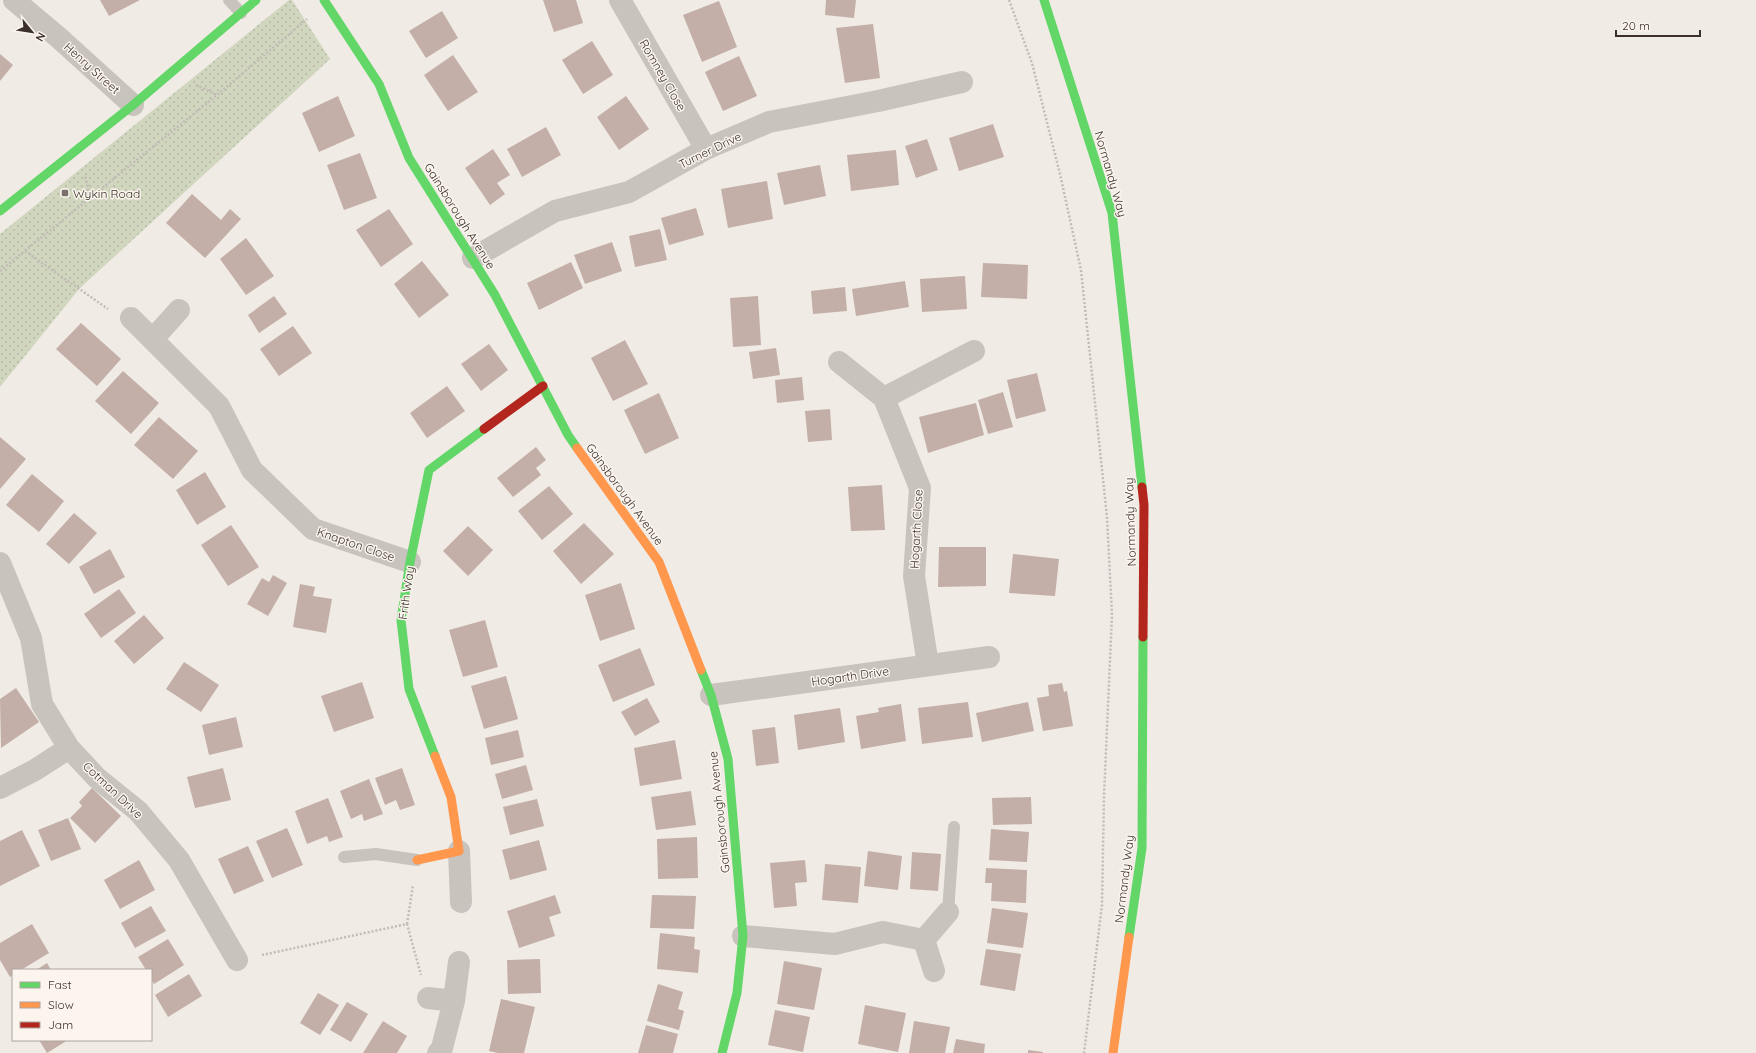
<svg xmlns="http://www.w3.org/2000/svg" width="1756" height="1053" viewBox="0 0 1756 1053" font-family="Quicksand,sans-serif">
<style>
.grass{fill:url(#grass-dots)}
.building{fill:#c3afa7}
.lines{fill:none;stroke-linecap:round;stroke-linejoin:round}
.path{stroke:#c2bbb6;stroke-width:2.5;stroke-dasharray:2 2;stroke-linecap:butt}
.lane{stroke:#c9c3be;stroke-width:12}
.street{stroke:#c9c3be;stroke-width:22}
.fast{stroke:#63d668;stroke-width:9}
.slow{stroke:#ff974d;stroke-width:9}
.jam{stroke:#b3261e;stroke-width:9}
.poi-dot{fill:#7a716c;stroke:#fbf5ee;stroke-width:1.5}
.labels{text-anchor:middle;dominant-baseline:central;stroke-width:3;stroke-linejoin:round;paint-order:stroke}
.street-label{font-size:12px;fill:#3b302b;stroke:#fbf5ee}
.poi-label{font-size:12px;fill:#3b302b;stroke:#fbf5ee;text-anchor:start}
</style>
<defs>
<pattern id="grass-dots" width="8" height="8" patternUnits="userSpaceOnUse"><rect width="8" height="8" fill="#d1d6bf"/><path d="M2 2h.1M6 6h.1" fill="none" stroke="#b4b8a4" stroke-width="1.8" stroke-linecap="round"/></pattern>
</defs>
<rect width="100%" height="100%" fill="#f0ebe5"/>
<!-- grass -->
<path class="grass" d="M289 0H292L330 59 79 289 0 387V234Z"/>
<!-- building -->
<path class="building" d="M100 0H140L109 16Z
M543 0H576L583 23 554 32Z
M826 0H856L854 18 825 15Z
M719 1 737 47 702 62 683 15Z
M442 11 458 38 426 58 409 31Z
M873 24 880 78 845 83 836 28Z
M592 41 613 75 583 94 562 60Z
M0 54 13 65 0 81Z
M453 55 478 92 448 111 424 75Z
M739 56 757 96 723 111 705 72Z
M338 96 355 136 319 152 302 113Z
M626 96 649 129 619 150 597 117Z
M993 124 1004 157 959 171 949 138Z
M546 127 561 155 522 177 507 149Z
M927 139 938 170 916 178 905 146Z
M493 149 510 175 497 183 505 194 490 205 465 168Z
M896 150 899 185 851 191 847 155Z
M360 153 377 198 344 210 327 165Z
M820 165 826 196 784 205 777 173Z
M767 181 773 219 728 228 721 189Z
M192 194 221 220 230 209 241 219 205 258 166 223Z
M696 208 704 235 669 245 661 218Z
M389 209 413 244 381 267 356 230Z
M660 229 667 260 635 267 629 236Z
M246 238 274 276 246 295 220 259Z
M612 242 622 271 585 284 574 255Z
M422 261 449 295 419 318 394 284Z
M571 262 583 288 539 310 527 283Z
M983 263 1028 265 1027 299 981 297Z
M965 276 967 309 922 312 920 279Z
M905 281 909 307 856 316 852 289Z
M845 287 847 311 813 314 811 291Z
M274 296 287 314 259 333 248 315Z
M758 296 761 345 733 347 730 298Z
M81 323 121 359 97 386 56 349Z
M293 326 312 353 279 376 260 349Z
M625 340 648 384 613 401 591 358Z
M489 344 508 370 481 391 461 364Z
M776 348 780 375 753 379 749 352Z
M123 371 159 403 131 434 95 401Z
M1037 373 1046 411 1016 419 1007 380Z
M802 377 804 400 777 403 775 380Z
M447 386 465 411 427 438 410 413Z
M1003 392 1013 427 988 434 978 400Z
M659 393 679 438 645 454 624 410Z
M976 403 984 435 928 453 919 417Z
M830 409 832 440 808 442 805 411Z
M159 417 198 451 173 479 134 445Z
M0 437 26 459 0 489Z
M536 447 546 460 536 468 541 475 513 497 497 478Z
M205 472 226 507 197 525 176 490Z
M32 474 64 501 39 532 6 505Z
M882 485 885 530 851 531 848 487Z
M549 486 573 514 542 540 518 511Z
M74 513 97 533 69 564 46 544Z
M584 523 614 554 581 584 553 551Z
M231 525 259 567 228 586 201 545Z
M468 526 493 550 468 576 443 551Z
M939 547H986V586L938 587Z
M110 549 125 577 94 594 79 567Z
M1013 554 1059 559 1055 596 1009 593Z
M273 575 287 583 268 616 247 604 262 578 269 582Z
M621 583 635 629 600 641 585 595Z
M300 584 315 587 313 596 332 599 326 633 293 627Z
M119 589 136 613 101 638 84 614Z
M144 615 164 638 134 664 114 641Z
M485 620 498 667 463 677 449 630Z
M640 648 655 685 613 702 598 665Z
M184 662 219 685 201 712 166 689Z
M506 676 518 719 484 729 471 686Z
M362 682 374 718 334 732 321 696Z
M1062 683 1064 692 1067 691 1073 726 1043 731 1037 698 1049 696 1048 685Z
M16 688 39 722 1 748 0 699Z
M647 698 660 722 635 736 621 712Z
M968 702 973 737 922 744 918 708Z
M1028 702 1034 731 982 742 976 713Z
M901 704 906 741 861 749 856 716 879 712 878 708Z
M840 708 845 742 798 750 794 715Z
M236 717 243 747 209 755 202 725Z
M775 727 779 763 756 766 752 730Z
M518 730 524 757 491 765 485 738Z
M675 740 682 779 640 786 634 748Z
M526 765 533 790 502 799 495 774Z
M223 768 231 800 195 808 187 777Z
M402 768 415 805 400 810 396 800 385 805 375 778Z
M369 779 383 814 364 821 362 814 351 819 340 791Z
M92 788 121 816 95 843 70 818 82 806 79 802Z
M691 791 696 825 656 830 651 797Z
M1031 797 1032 824 993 825 992 798Z
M328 798 343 837 329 842 327 836 307 844 295 811Z
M537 799 544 826 510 835 503 807Z
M68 818 81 849 51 861 38 830Z
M287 828 303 865 272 878 256 841Z
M991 829 1029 832 1027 862 989 860Z
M22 830 40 866 0 886V841Z
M697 837 698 878 658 879 657 839Z
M539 840 547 870 510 880 502 850Z
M248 846 264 881 234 894 218 859Z
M868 851 902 856 898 890 864 886Z
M912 852 941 854 938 891 910 889Z
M139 860 155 890 120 909 104 880Z
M805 860 807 882 795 883 797 906 774 908 770 863Z
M825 864 861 867 858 903 822 900Z
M986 868 1027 870 1026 903 991 901 992 883H985Z
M555 895 561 913 549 917 555 936 519 948 507 911Z
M652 895 696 896 694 929 650 928Z
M151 906 166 931 135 948 121 923Z
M992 908 1028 913 1023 948 987 943Z
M32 924 49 953 21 970H13V975L10 977 0 960V943Z
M660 933 695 937 694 949 700 950 698 973 657 969Z
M168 939 184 965 154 984 151 979V970H146L138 957Z
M986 949 1021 954 1015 991 980 985Z
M540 959 541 993 508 994 507 960Z
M784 961 822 968 814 1010 777 1004Z
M47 963 51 970H36Z
M189 974 202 996 168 1017 155 995Z
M658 984 683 992 678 1009 684 1011 679 1030 647 1021Z
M318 993 339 1005 320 1035 300 1023Z
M501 999 535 1007 524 1053H498L489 1051Z
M347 1002 368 1014 351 1042 330 1030Z
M865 1005 906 1013 898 1052 858 1044Z
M775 1010 810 1017 803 1052 768 1045Z
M383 1021 407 1036 397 1053H363Z
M914 1021 950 1027 945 1053H909Z
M646 1025 678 1034 673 1053H638Z
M956 1039 985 1044 984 1053H953Z
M39 1040H68L47 1053Z
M1028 1050 1043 1052V1053H1028Z"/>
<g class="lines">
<!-- path -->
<path class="path" d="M1009 0 1032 63 1060 174 1081 270 1107 517 1112 615 1104 796 1102 905 1084 1053
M196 85 217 95
M85 177 87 182 89 199
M25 251 108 309
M0 271 217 95 307 19
M407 924 413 885
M262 955 407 924 421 975"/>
<!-- lane -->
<path class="lane" d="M229 0 241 13
M344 857 376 854 417 860
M948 912 954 827"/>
<!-- street -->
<path class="street" d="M14 0 58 37 133 105
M620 0 706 149
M473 258 555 211 629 192 706 149 769 122 878 101 962 82
M131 318 219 406 252 470 313 529 410 562
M153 339 179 310
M839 362 884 398
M0 563 31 638 42 704 69 748 97 778 138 811 179 860 237 960
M928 665 914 576 920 488 884 398 974 351
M711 695 989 657
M0 788 35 770 69 748
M459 851 461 902
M743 936 835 944 883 932 924 940 948 912
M924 940 934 971
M428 998 454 1001 442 1048 438 1053
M454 1001 459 962"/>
<!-- fast -->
<path class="fast" d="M324 0 379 84 409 158 495 295 568 435 577 448
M1044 0 1112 213 1142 487
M0 211 133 105 256 0
M701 670 711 695 728 759 743 936 737 993 722 1053
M435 756 409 689 401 620 410 562 429 470 484 429
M1129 937 1142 848 1143 637"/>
<!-- slow -->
<path class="slow" d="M577 448 659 562 701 670
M417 860 459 851 451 797 435 756
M1113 1053 1129 937"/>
<!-- jam -->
<path class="jam" d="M484 429 543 386
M1142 487 1144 505 1143 637"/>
</g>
<!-- markers -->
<rect class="poi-dot" x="61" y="189" width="8" height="8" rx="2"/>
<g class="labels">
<!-- street labels -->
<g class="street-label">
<text transform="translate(92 68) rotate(42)">Henry Street</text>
<text transform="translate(663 75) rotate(60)">Romney Close</text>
<text transform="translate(710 150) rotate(-26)">Turner Drive</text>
<text transform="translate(1111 174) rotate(74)">Normandy Way</text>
<text transform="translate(460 216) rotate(58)">Gainsborough Avenue</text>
<text transform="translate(625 494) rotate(54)">Gainsborough Avenue</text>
<text transform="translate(1130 522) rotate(-92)">Normandy Way</text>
<text transform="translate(916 529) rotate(-87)">Hogarth Close</text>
<text transform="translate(356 544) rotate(19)">Knapton Close</text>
<text transform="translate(406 593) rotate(-82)">Frith Way</text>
<text transform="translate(850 676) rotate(-8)">Hogarth Drive</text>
<text transform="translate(113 790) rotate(43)">Cotman Drive</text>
<text transform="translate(719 812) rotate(-96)">Gainsborough Avenue</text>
<text transform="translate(1124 879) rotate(-83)">Normandy Way</text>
</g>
<!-- poi labels -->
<g class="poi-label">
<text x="73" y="193">Wykin Road</text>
</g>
</g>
<!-- legend -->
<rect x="12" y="969" width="140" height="72" fill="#fbf5ee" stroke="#aea6a0"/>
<rect x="20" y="982" width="20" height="6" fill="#63d668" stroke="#aea6a0"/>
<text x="48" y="989" font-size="12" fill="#3b302b">Fast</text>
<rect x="20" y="1002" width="20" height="6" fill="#ff974d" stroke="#aea6a0"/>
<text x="48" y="1009" font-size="12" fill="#3b302b">Slow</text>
<rect x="20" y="1022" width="20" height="6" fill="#b3261e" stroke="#aea6a0"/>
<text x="48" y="1029" font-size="12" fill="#3b302b">Jam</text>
<!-- north arrow -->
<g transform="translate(32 32) rotate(120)" stroke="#fbf5ee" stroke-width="3" paint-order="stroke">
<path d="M0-3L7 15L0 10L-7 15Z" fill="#3b302b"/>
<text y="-6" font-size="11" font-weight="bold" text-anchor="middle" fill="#3b302b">N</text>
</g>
<!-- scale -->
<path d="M1616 30v6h84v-6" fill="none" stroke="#3b302b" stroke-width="2"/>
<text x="1622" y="30" font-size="12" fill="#3b302b" stroke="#fbf5ee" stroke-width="3" paint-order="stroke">20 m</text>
</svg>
